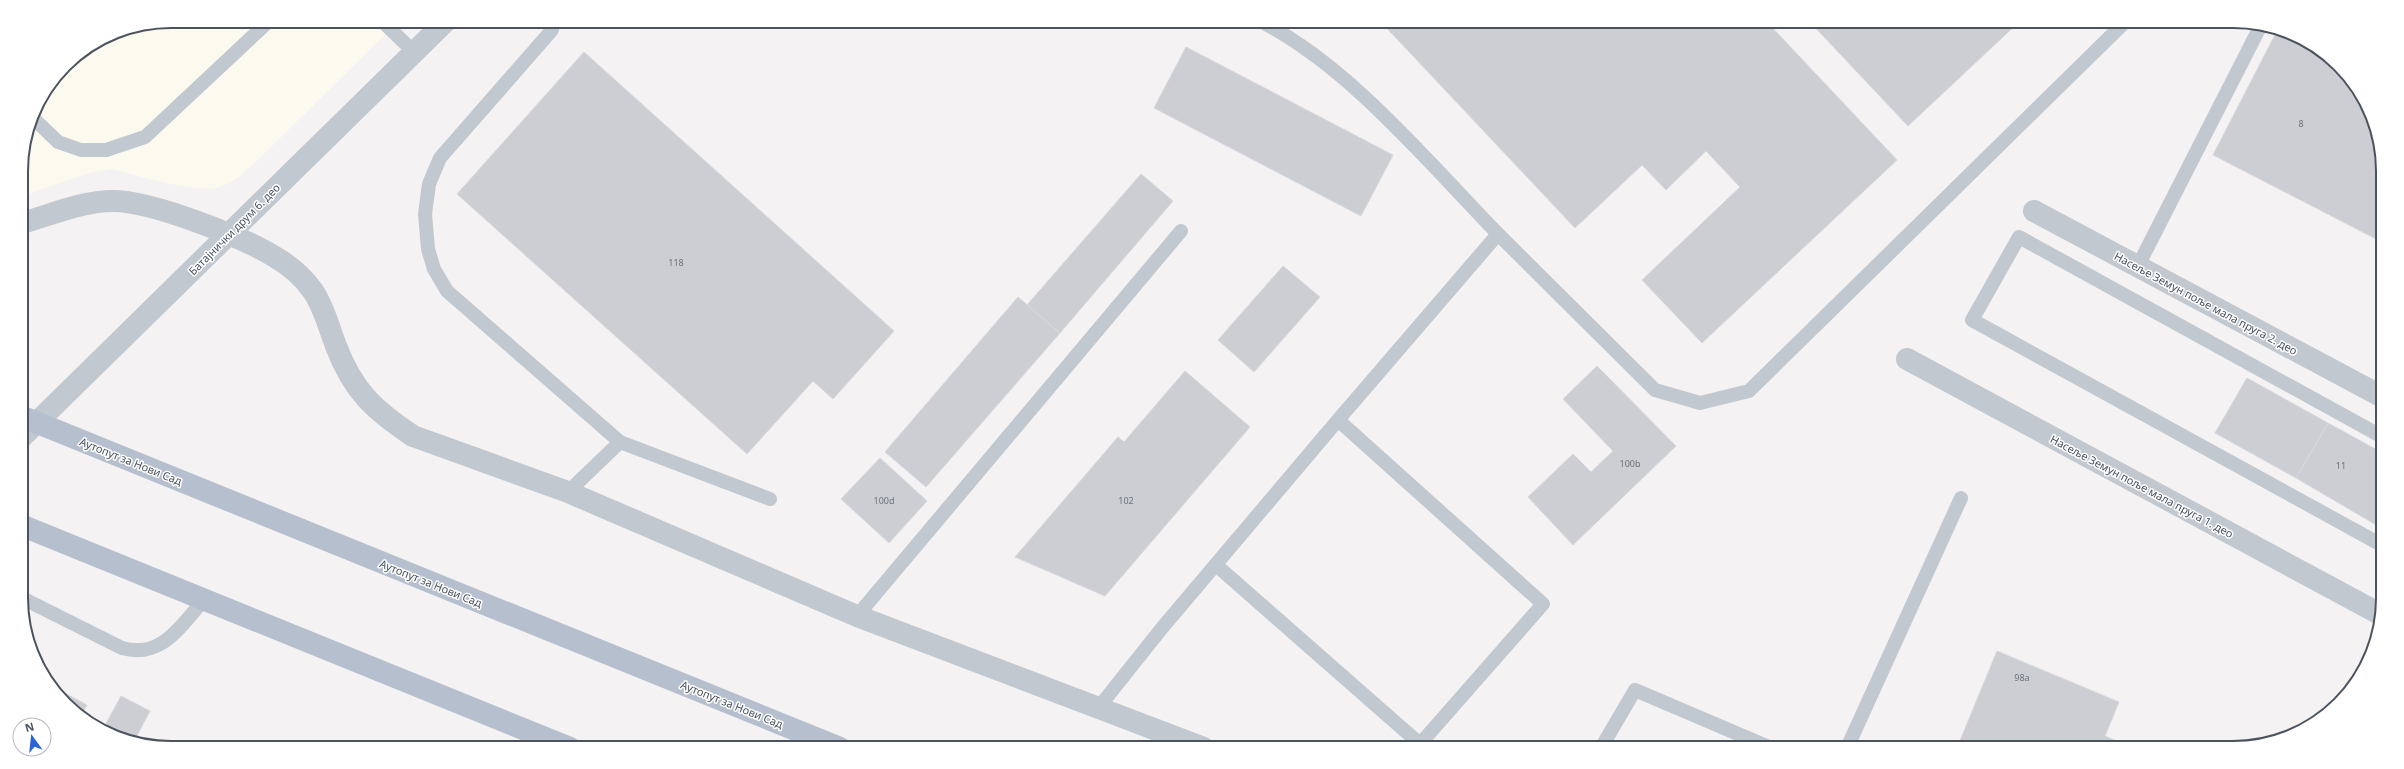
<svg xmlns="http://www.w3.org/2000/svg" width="2404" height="769" viewBox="0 0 2404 769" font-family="'Noto Sans',sans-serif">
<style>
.commercial{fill:#fcf9ef}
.building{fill:#cdced4;stroke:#d7d8dd}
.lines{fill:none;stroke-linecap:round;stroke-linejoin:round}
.service{stroke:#c1c8cf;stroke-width:14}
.minor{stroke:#c1c8cf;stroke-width:22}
.tertiary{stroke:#c1c8cf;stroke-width:22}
.primary{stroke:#b5bfce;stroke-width:22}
.labels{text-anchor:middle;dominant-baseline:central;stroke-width:3;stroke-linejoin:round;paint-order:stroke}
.number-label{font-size:9px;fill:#6c727c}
.street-label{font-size:11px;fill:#4b535e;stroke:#fff}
.rim{fill:none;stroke:#4b535e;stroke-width:2}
</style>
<rect width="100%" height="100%" fill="#f4f2f2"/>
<!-- commercial -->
<path class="commercial" d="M171 21H399L258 160 239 177 228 184 212 189 198 188 169 184 111 169 90 173 22 196 21 161 32 113 65 65 114 32Z"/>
<!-- building -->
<path class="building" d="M1380 21 1506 23 1766 21 1897 160 1702 343 1642 280 1740 187 1706 151 1666 190 1642 165 1575 228Z
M1809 21H2020L1908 126Z
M2278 29 2316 46 2346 72 2368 105 2380 142V241L2213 155Z
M1186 47 1393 155 1361 216 1154 108Z
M584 52 894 331 833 399 813 381 747 454 457 194Z
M1141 174 1173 201 1060 333 1027 305Z
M1283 266 1320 297 1254 372 1218 340Z
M1018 297 1060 333 926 487 885 452Z
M1597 366 1676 446 1573 545 1528 497 1573 454 1591 472 1613 451 1563 399Z
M1185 371 1250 427 1105 596 1015 557 1118 437 1124 442Z
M2247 378 2328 423 2296 478 2215 433Z
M2328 423 2379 451 2378 526 2296 478Z
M880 458 927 501 889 543 841 499Z
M1997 651 2119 702 2105 736 2132 748H1957Z
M50 685 87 705 81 716 58 697Z
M121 696 150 711 133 743 102 731Z"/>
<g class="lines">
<!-- service -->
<path class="service" d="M382 21 414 52
M424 21 435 32
M552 30 440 158 429 184 425 214 428 249 434 269 447 291 620 442 770 499
M32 117 58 142 81 150H106L145 137 269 21
M1498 234 1655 390 1700 403 1749 391 2126 21
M2138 266 2261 25
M568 492 620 442
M2378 543 1972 320 2019 237 2379 435
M1216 565 1420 744 1543 604 1338 420
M24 599 122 648C162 659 180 626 204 600
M857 616 1181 231
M1099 707 1162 628 1338 420 1498 234C1429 163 1349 66 1260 21
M1601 748 1635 690 1771 748
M1847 748 1961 498"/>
<!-- minor -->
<path class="minor" d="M2034 211 2379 395
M22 223C51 215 82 201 113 201 151 201 241 236 275 257 289 265 303 277 313 291 324 307 329 328 336 346 353 391 374 410 413 436L568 492 857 616 1204 748
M1907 359 2378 613"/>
<!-- tertiary -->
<path class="tertiary" d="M23 436 446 21"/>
<!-- primary -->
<path class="primary" d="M23 417 840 748
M23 526 570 748"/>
</g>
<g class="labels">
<!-- number labels -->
<g class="number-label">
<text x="2301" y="123">8</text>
<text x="676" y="262">118</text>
<text x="1630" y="463">100b</text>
<text x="2341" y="465">11</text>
<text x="884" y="500">100d</text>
<text x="1126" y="500">102</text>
<text x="2022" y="677">98a</text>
</g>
<!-- street labels -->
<g class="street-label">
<text transform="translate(234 229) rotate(-45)">Батајнички друм 6. део</text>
<text transform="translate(2206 303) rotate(28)">Насеље Земун поље мала пруга 2. део</text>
<text transform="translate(131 461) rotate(22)">Аутопут за Нови Сад</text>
<text transform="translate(2142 486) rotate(28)">Насеље Земун поље мала пруга 1. део</text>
<text transform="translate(431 583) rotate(22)">Аутопут за Нови Сад</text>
<text transform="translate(732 704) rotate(22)">Аутопут за Нови Сад</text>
</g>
</g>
<!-- crop -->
<path d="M0 0H2404V769H0ZM171 28H2233A143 143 0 0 1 2376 171V598A143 143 0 0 1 2233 741H171A143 143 0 0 1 28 598V171A143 143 0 0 1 171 28Z" fill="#fff" fill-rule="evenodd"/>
<path class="rim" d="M171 28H2233A143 143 0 0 1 2376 171V598A143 143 0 0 1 2233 741H171A143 143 0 0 1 28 598V171A143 143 0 0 1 171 28Z"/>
<!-- north arrow -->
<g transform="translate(32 737) rotate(345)"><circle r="19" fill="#ffffff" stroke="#b7babf"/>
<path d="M0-3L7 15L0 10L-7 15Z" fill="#2a64d6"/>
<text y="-6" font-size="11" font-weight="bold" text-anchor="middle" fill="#4b535e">N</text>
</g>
</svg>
